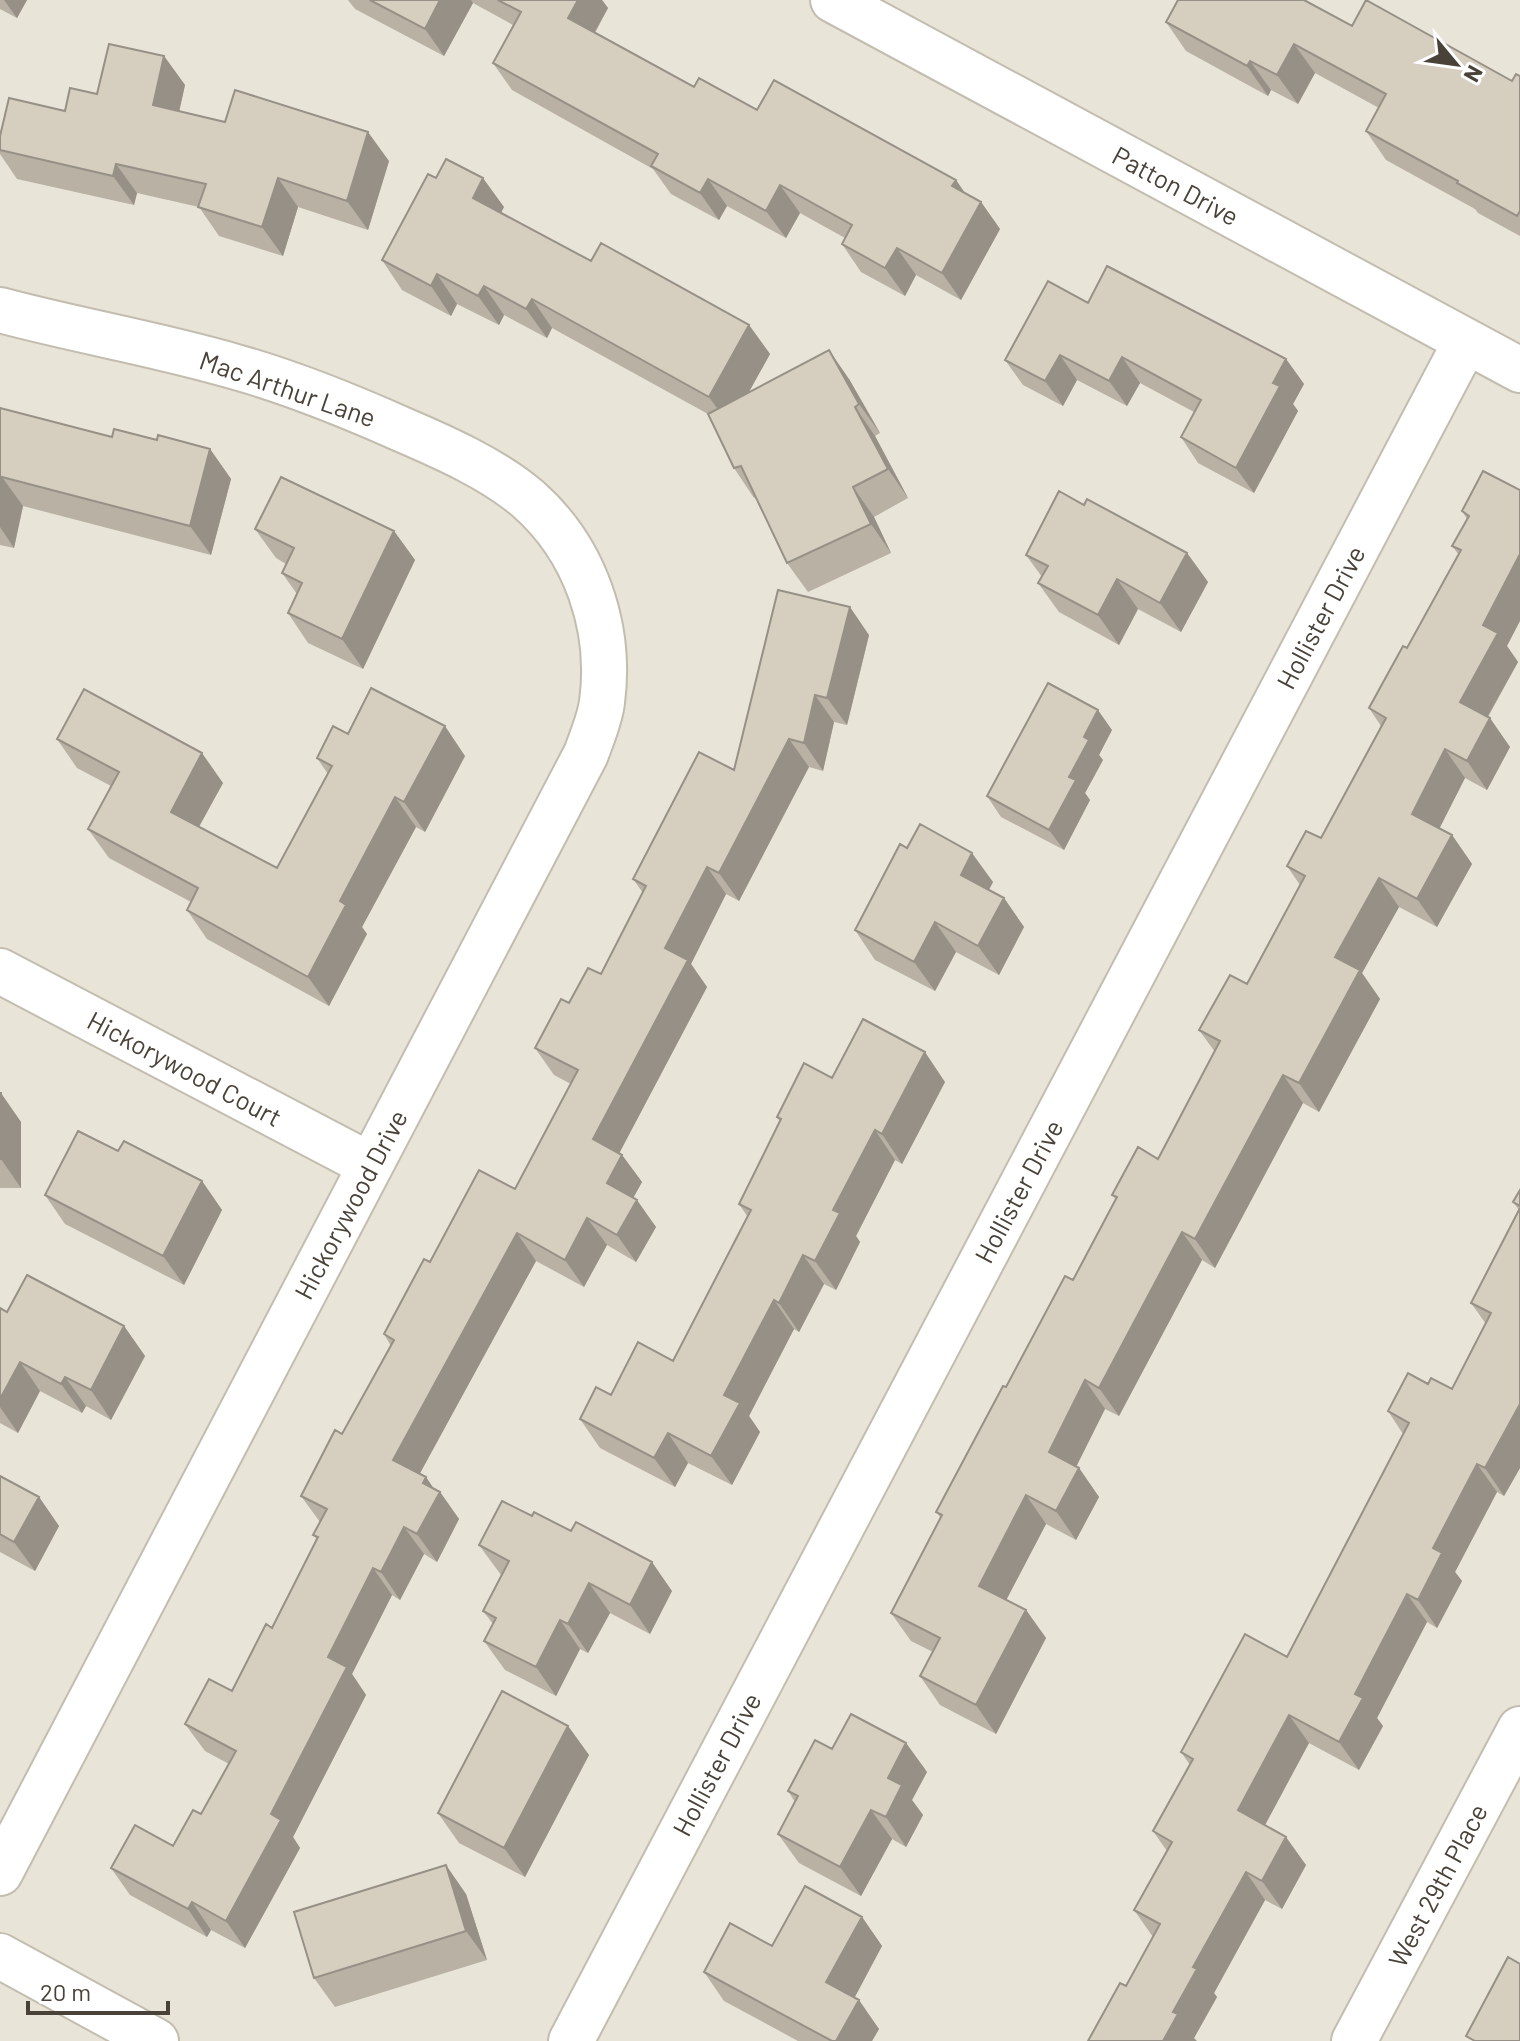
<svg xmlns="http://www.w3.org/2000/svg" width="1520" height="2041" viewBox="0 0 1520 2041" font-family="Barlow,sans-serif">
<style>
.residential{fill:#e9e4d8}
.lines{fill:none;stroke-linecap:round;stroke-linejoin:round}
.street-casing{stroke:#c3bdaf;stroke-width:48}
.street{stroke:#fff;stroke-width:44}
.wall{fill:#b8b1a4}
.shaded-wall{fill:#969086}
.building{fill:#d6cebf;stroke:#969086;stroke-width:2}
.labels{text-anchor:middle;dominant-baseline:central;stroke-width:6;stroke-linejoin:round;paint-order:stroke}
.street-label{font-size:26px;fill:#494238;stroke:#fff}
</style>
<rect width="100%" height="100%" fill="#f5f2ea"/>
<!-- residential -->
<path class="residential" d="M0 0H1520V2041H0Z"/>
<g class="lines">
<!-- street casing -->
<g class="street-casing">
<path id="street" d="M833 0 1520 370
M0 310C78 331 158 344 236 367 293 383 347 405 401 429 443 447 493 469 528 499 585 549 612 627 602 702 600 719 592 737 586 754L0 1873
M0 971 370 1165
M0 1956 156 2041
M571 2041 1466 341
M1354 2041 1520 1729"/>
</g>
<!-- street -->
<use href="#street" class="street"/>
</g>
<!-- wall -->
<path class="wall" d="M0 0H27L17 18 0 9Z
M348 0H602L608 8 595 33 694 87 757 110 956 180 965 193 981 202 1000 229 961 300 916 275 905 296 861 272 842 244 845 238 800 213 786 238 727 206 719 220 671 194 653 169 512 90 493 63 513 25 473 3 444 56 355 9Z
M1166 22 1352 26 1512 81 1520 76V236L1478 213 1475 209 1386 160 1366 131 1379 108 1315 73 1298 104 1271 90 1268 96 1186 51Z
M164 56 185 85 179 111 389 161 368 230 298 207 283 256 219 236 199 207 137 193 134 205 17 179 0 154V136L65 111 97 94Z
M504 207 501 213 591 261 749 325 770 354 749 392 849 379 880 433 875 436 908 498 874 517 891 553 808 592 787 563 756 497 754 498 734 468 708 414 552 328 547 338 504 315 499 325 457 304 451 316 402 290 382 260Z
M1088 303 1286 359 1304 384 1293 404 1298 411 1254 493 1198 463 1181 437 1194 412 1140 383 1127 406 1077 380 1063 406 1023 385 1005 360Z
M0 408 112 437 157 440 210 449 231 479 211 555 23 506 14 548 0 545Z
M1483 471 1507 646 1518 662 1488 717 1510 747 1487 790 1465 778 1439 829 1452 835 1472 864 1437 927 1399 907 1362 973 1380 999 1319 1112 1303 1103 1215 1268 1202 1260 1119 1416 1105 1409 1076 1467 1079 1468 1099 1497 1076 1540 1046 1524 1006 1600 1026 1610 1046 1638 996 1734 940 1705 920 1676 933 1652 911 1641 891 1613 941 1518 936 1512 1006 1387 1073 1280 1116 1200 1112 1195 1158 1159 1215 1052 1199 1030 1247 984 1300 885 1287 866 1321 838 1381 726 1369 708 1407 648 1459 555 1452 546 1467 519 1462 511Z
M1084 505 1187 553 1208 582 1181 632 1138 609 1119 645 1059 612 1038 583 1042 577 1026 555Z
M255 529 394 531 415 560 363 669 308 643 288 613 297 594 282 573 286 564 276 558Z
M869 635 847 725 834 722 823 771 809 767 739 901 726 894 691 964 707 987 619 1153 622 1155 642 1182 633 1198 656 1227 636 1262 607 1245 584 1287 536 1261 419 1474 426 1477 433 1488 440 1492 459 1519 437 1562 424 1554 400 1600 392 1595 352 1674 366 1695 293 1837 300 1848 245 1948 211 1930 207 1937 130 1895 111 1868 173 1846 201 1814 229 1764 205 1751 185 1724 232 1691 272 1628 317 1540 313 1535 320 1522 301 1496 342 1434 391 1346 384 1334 430 1262 515 1189 571 1084 554 1075 535 1048 569 1003 601 974 643 893 633 879 734 770Z
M1112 730 1099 755 1103 760 1085 793 1090 800 1064 850 1001 817 987 796Z
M348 734 465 756 425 832 416 827 362 927 367 934 329 1006 207 939 187 910 191 902 109 858 88 829 111 786 77 768 57 739 223 783 199 827 277 868 328 774 317 758Z
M907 848 993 882 989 890 1004 898 1024 927 999 975 956 952 935 991 875 960 855 930Z
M832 1078 945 1082 902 1164 895 1160 856 1236 860 1242 836 1290 824 1284 799 1332 794 1329 749 1416 760 1432 732 1485 688 1463 675 1487 600 1448 580 1419 611 1395 673 1361 747 1216 739 1204 780 1122 777 1117Z
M0 1093 21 1122V1188H0Z
M118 1151 202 1181 222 1210 184 1285 65 1224 45 1195Z
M1520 1190V1468L1504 1496 1497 1492 1455 1572 1462 1581 1437 1628 1427 1622 1377 1718 1383 1726 1359 1770 1309 1743 1265 1825 1306 1865 1282 1909 1265 1900 1214 1993 1217 1997 1194 2038 1126 1986 1153 1937 1134 1910 1167 1851 1153 1831 1190 1765 1181 1752 1287 1657 1403 1434 1388 1411 1428 1384 1452 1389 1486 1324 1471 1303 1519 1210 1513 1202Z
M0 1308 7 1312 124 1326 145 1356 111 1420 86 1406 82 1413 40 1391 18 1433 0 1423Z
M0 1476 39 1497 59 1526 35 1571 0 1552Z
M479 1545 672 1591 650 1634 610 1613 588 1653 580 1649 556 1696 505 1670 484 1641 493 1624 483 1611 501 1575Z
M568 1726 589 1755 525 1877 459 1843 438 1813Z
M906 1743 927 1772 912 1800 923 1815 906 1847 892 1839 861 1896 799 1863 778 1834 795 1802 788 1791 832 1749Z
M466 1894 487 1960 335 2007 314 1978Z
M862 1917 882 1946 854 1997 879 2029 872 2041H798L724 2001 704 1972 772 1946Z"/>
<!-- shaded-wall -->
<path class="shaded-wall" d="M4 0H27L17 18Z
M440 0H471L473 3 444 56 425 29Z
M578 0H602L608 8 587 46 568 18Z
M1294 44 1315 73 1298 104 1277 75Z
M164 56 185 85 174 135 153 105Z
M1250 61 1271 90 1268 96 1247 66Z
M368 132 389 161 368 230 347 201Z
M116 164 137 193 134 205 113 176Z
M278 178 298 207 283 256 262 227Z
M483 178 504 207 493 227 473 198Z
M708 179 727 206 719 220 700 193Z
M956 180 975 208 952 186Z
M780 185 800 213 786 238 766 211Z
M981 202 1000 229 961 300 942 273Z
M897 248 916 275 905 296 885 268Z
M437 274 457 304 451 316 431 286Z
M484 286 504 315 499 325 478 296Z
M532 299 552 328 547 338 526 309Z
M749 325 770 354 730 426 709 397Z
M829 350 849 379 880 433 859 404Z
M1060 355 1077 380 1063 406 1045 381Z
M1122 357 1140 383 1127 406 1109 381Z
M1286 359 1304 384 1293 404 1298 411 1254 493 1236 468 1273 383Z
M855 407 875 436 908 498 888 469Z
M210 449 231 479 211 555 190 526Z
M2 477 23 506 14 548 0 527V488Z
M853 487 874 517 891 553 871 524Z
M394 531 415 560 363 669 342 639Z
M1187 553 1208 582 1181 632 1160 603Z
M1520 554V621L1507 646 1518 662 1480 730 1460 702 1483 625Z
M1117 579 1138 609 1119 645 1098 615Z
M850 607 869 635 847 725 827 698Z
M815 695 834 722 823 771 804 743Z
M1098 710 1112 730 1099 755 1103 760 1085 793 1090 800 1064 850 1049 830 1084 737Z
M1490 718 1510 747 1487 790 1467 761Z
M445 726 465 756 425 832 404 802Z
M789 739 809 767 739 901 719 873Z
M1445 749 1465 778 1432 843 1412 814Z
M202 753 223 783 191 841 171 812Z
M395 797 416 827 362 927 367 934 329 1006 308 977 340 901Z
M1452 835 1472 864 1437 927 1417 899Z
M972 853 993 882 981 904 961 875Z
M707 867 726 894 691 964 707 987 612 1167 593 1139 665 948Z
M1379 878 1399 907 1362 973 1380 999 1319 1112 1299 1083 1335 957Z
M1004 898 1024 927 999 975 978 946Z
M935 922 956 952 935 991 914 962Z
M925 1052 945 1082 902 1164 882 1134Z
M1283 1075 1303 1103 1215 1268 1195 1239Z
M1 1093 21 1122V1188L1 1159Z
M875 1130 895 1160 856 1236 860 1242 836 1290 815 1261 833 1210Z
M622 1155 642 1182 626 1211 607 1183Z
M202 1181 222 1210 184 1285 163 1256Z
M637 1200 656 1227 636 1262 617 1235Z
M587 1218 607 1245 584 1287 565 1260Z
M1182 1232 1202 1260 1119 1416 1099 1388Z
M517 1233 536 1261 412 1488 393 1460Z
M803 1255 824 1284 799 1332 779 1303Z
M774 1300 794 1329 749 1416 760 1432 732 1485 711 1456 724 1395Z
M124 1326 145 1356 111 1420 91 1390Z
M20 1362 40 1391 18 1433 0 1407V1399Z
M65 1377 86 1406 82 1413 61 1384Z
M1085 1380 1105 1409 1069 1481 1049 1452Z
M1520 1404V1468L1504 1496 1485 1468Z
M668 1433 688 1463 675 1487 654 1458Z
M1477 1464 1497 1492 1455 1572 1462 1581 1437 1628 1418 1600 1433 1548Z
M1079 1468 1099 1497 1076 1540 1056 1511Z
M426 1477 438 1495 440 1492 459 1519 437 1562 417 1534 423 1483Z
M1026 1495 1046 1524 999 1614 979 1586Z
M39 1497 59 1526 35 1571 14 1542Z
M404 1527 424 1554 400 1600 381 1572Z
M652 1562 672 1591 650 1634 630 1605Z
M373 1568 392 1595 352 1674 366 1695 293 1837 300 1848 245 1948 226 1921 271 1814 328 1657Z
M589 1583 610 1613 588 1653 568 1624Z
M1407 1594 1427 1622 1377 1718 1383 1726 1359 1770 1339 1742 1355 1694Z
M1026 1610 1046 1638 996 1734 976 1705Z
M560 1620 580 1649 556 1696 536 1667Z
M1289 1715 1309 1743 1258 1838 1238 1810Z
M568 1726 589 1755 525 1877 504 1848Z
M906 1743 927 1772 912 1800 923 1815 906 1847 886 1817 888 1778Z
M871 1810 892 1839 861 1896 840 1867Z
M1286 1837 1306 1865 1282 1909 1262 1881Z
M446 1865 466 1894 487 1960 466 1931Z
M1246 1872 1265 1900 1214 1993 1217 1997 1194 2038 1197 2041H1163L1173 2012 1193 1967Z
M192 1902 211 1930 207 1937 188 1909Z
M862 1917 882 1946 847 2012 826 1982Z
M859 2000 879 2029 872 2041H836Z"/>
<!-- building -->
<path class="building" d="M370 0H440L425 29Z
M498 0H578L568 18 694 87 699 78 757 110 774 80 956 180 952 186 981 202 942 273 897 248 885 268 842 244 852 225 780 185 766 211 708 179 700 193 651 166 658 154 493 63 521 12Z
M1178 0H1304L1352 26 1366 0 1512 81 1516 74 1520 76V211L1517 216 1457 183 1458 181 1366 131 1386 94 1294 44 1277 75 1250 61 1247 66 1166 22Z
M109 44 164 56 153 105 225 122 235 90 368 132 347 201 278 178 262 227 198 207 206 184 116 164 113 176 0 150V136L9 98 65 111 70 88 97 94Z
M446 159 483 178 473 198 591 261 601 243 749 325 709 397 532 299 526 309 484 286 478 296 437 274 431 286 382 260 428 174 436 178Z
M1107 266 1286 359 1273 383 1280 386 1236 468 1181 437 1201 400 1122 357 1109 381 1060 355 1045 381 1005 360 1048 281 1088 303Z
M829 350 859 404 855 407 888 469 853 487 871 524 787 563 741 466 734 468 708 414Z
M0 408 112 437 114 429 157 440 158 435 210 449 190 526 2 477 0 488Z
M1483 471 1520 490V554L1483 625 1498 633 1460 702 1490 718 1467 761 1445 749 1412 814 1452 835 1417 899 1379 878 1335 957 1360 970 1299 1083 1283 1075 1195 1239 1182 1232 1099 1388 1085 1380 1049 1452 1079 1468 1056 1511 1026 1495 979 1586 1026 1610 976 1705 920 1676 940 1638 891 1613 942 1515 936 1512 1003 1386 1006 1387 1065 1276 1073 1280 1117 1197 1112 1195 1138 1147 1158 1159 1220 1041 1199 1030 1230 975 1247 984 1305 876 1287 866 1306 831 1321 838 1386 718 1369 708 1403 646 1407 648 1461 550 1452 546 1469 516 1462 511Z
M281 477 394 531 342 639 288 613 302 583 282 573 294 548 255 529Z
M1059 491 1084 505 1087 499 1187 553 1160 603 1117 579 1098 615 1038 583 1048 566 1026 555Z
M778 590 850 607 827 698 815 695 804 743 789 739 719 873 707 867 665 948 688 960 593 1139 622 1155 607 1183 637 1200 617 1235 587 1218 565 1260 517 1233 393 1460 426 1477 423 1483 440 1492 417 1534 404 1527 381 1572 373 1568 328 1657 347 1667 271 1814 281 1820 226 1921 192 1902 188 1909 111 1868 135 1825 173 1846 193 1810 201 1814 236 1751 185 1724 209 1679 232 1691 266 1624 272 1628 318 1537 313 1535 327 1509 301 1496 335 1430 342 1434 394 1340 384 1334 424 1259 430 1262 479 1170 515 1189 578 1070 535 1048 561 999 569 1003 588 968 601 974 646 886 633 879 699 752 734 770Z
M1048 683 1098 710 1084 737 1089 740 1069 777 1076 780 1049 830 987 796Z
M371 688 445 726 404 802 395 797 340 901 346 905 308 977 187 910 198 888 88 829 119 772 57 739 84 689 202 753 171 812 277 868 332 766 317 758 333 726 348 734Z
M920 824 972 853 961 875 1004 898 978 946 935 922 914 962 855 930 900 844 907 848Z
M863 1019 925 1052 882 1134 875 1130 833 1210 840 1213 815 1261 803 1255 779 1303 774 1300 724 1395 740 1403 711 1456 668 1433 654 1458 580 1419 596 1387 611 1395 638 1342 673 1361 751 1210 739 1204 781 1119 777 1117 804 1063 832 1078Z
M0 1093H1V1159H0Z
M78 1131 118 1151 124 1141 202 1181 163 1256 45 1195Z
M1520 1190V1206L1513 1202Z
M1520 1208V1404L1485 1468 1477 1464 1433 1548 1442 1553 1418 1600 1407 1594 1355 1694 1363 1698 1339 1742 1289 1715 1238 1810 1286 1837 1262 1881 1246 1872 1193 1967 1197 1969 1173 2012 1178 2014 1163 2041H1088L1120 1983 1126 1986 1160 1924 1134 1910 1172 1842 1153 1831 1193 1759 1181 1752 1245 1634 1287 1657 1409 1423 1388 1411 1408 1373 1428 1384 1431 1378 1452 1389 1491 1313 1471 1303Z
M27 1275 124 1326 91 1390 65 1377 61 1384 20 1362 0 1399V1308L7 1312Z
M0 1476 39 1497 14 1542 0 1534Z
M502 1501 532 1516 534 1512 571 1531 576 1522 652 1562 630 1605 589 1583 568 1624 560 1620 536 1667 484 1641 496 1618 483 1611 509 1561 479 1545Z
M502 1691 568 1726 504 1848 438 1813Z
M851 1714 906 1743 888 1778 902 1785 886 1817 871 1810 840 1867 778 1834 798 1796 788 1791 815 1740 832 1749Z
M446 1865 466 1931 314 1978 294 1912Z
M805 1886 862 1917 826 1982 859 2000 836 2041H832L704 1972 730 1923 772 1946Z
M1508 1957 1520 1964V2041H1475L1466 2036Z"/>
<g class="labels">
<!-- street labels -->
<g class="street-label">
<text transform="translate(1176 185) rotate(28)">Patton Drive</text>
<text transform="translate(288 388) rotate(19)">Mac Arthur Lane</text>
<text transform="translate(1320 617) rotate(-62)">Hollister Drive</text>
<text transform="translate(185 1068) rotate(28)">Hickorywood Court</text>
<text transform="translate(1018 1191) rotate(-62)">Hollister Drive</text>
<text transform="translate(350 1204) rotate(-62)">Hickorywood Drive</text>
<text transform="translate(716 1764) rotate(-62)">Hollister Drive</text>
<text transform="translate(1437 1885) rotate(-62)">West 29th Place</text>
</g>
</g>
<!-- north arrow -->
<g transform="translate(1456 64) rotate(119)" stroke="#ffffff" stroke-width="6" paint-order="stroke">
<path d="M0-6L14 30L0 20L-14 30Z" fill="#494238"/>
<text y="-12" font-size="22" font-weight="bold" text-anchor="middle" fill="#494238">N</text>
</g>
<!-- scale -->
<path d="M28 2001v12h140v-12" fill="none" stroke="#494238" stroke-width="4"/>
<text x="40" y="2001" font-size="24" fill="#494238" stroke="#ffffff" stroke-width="6" paint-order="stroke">20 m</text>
</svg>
